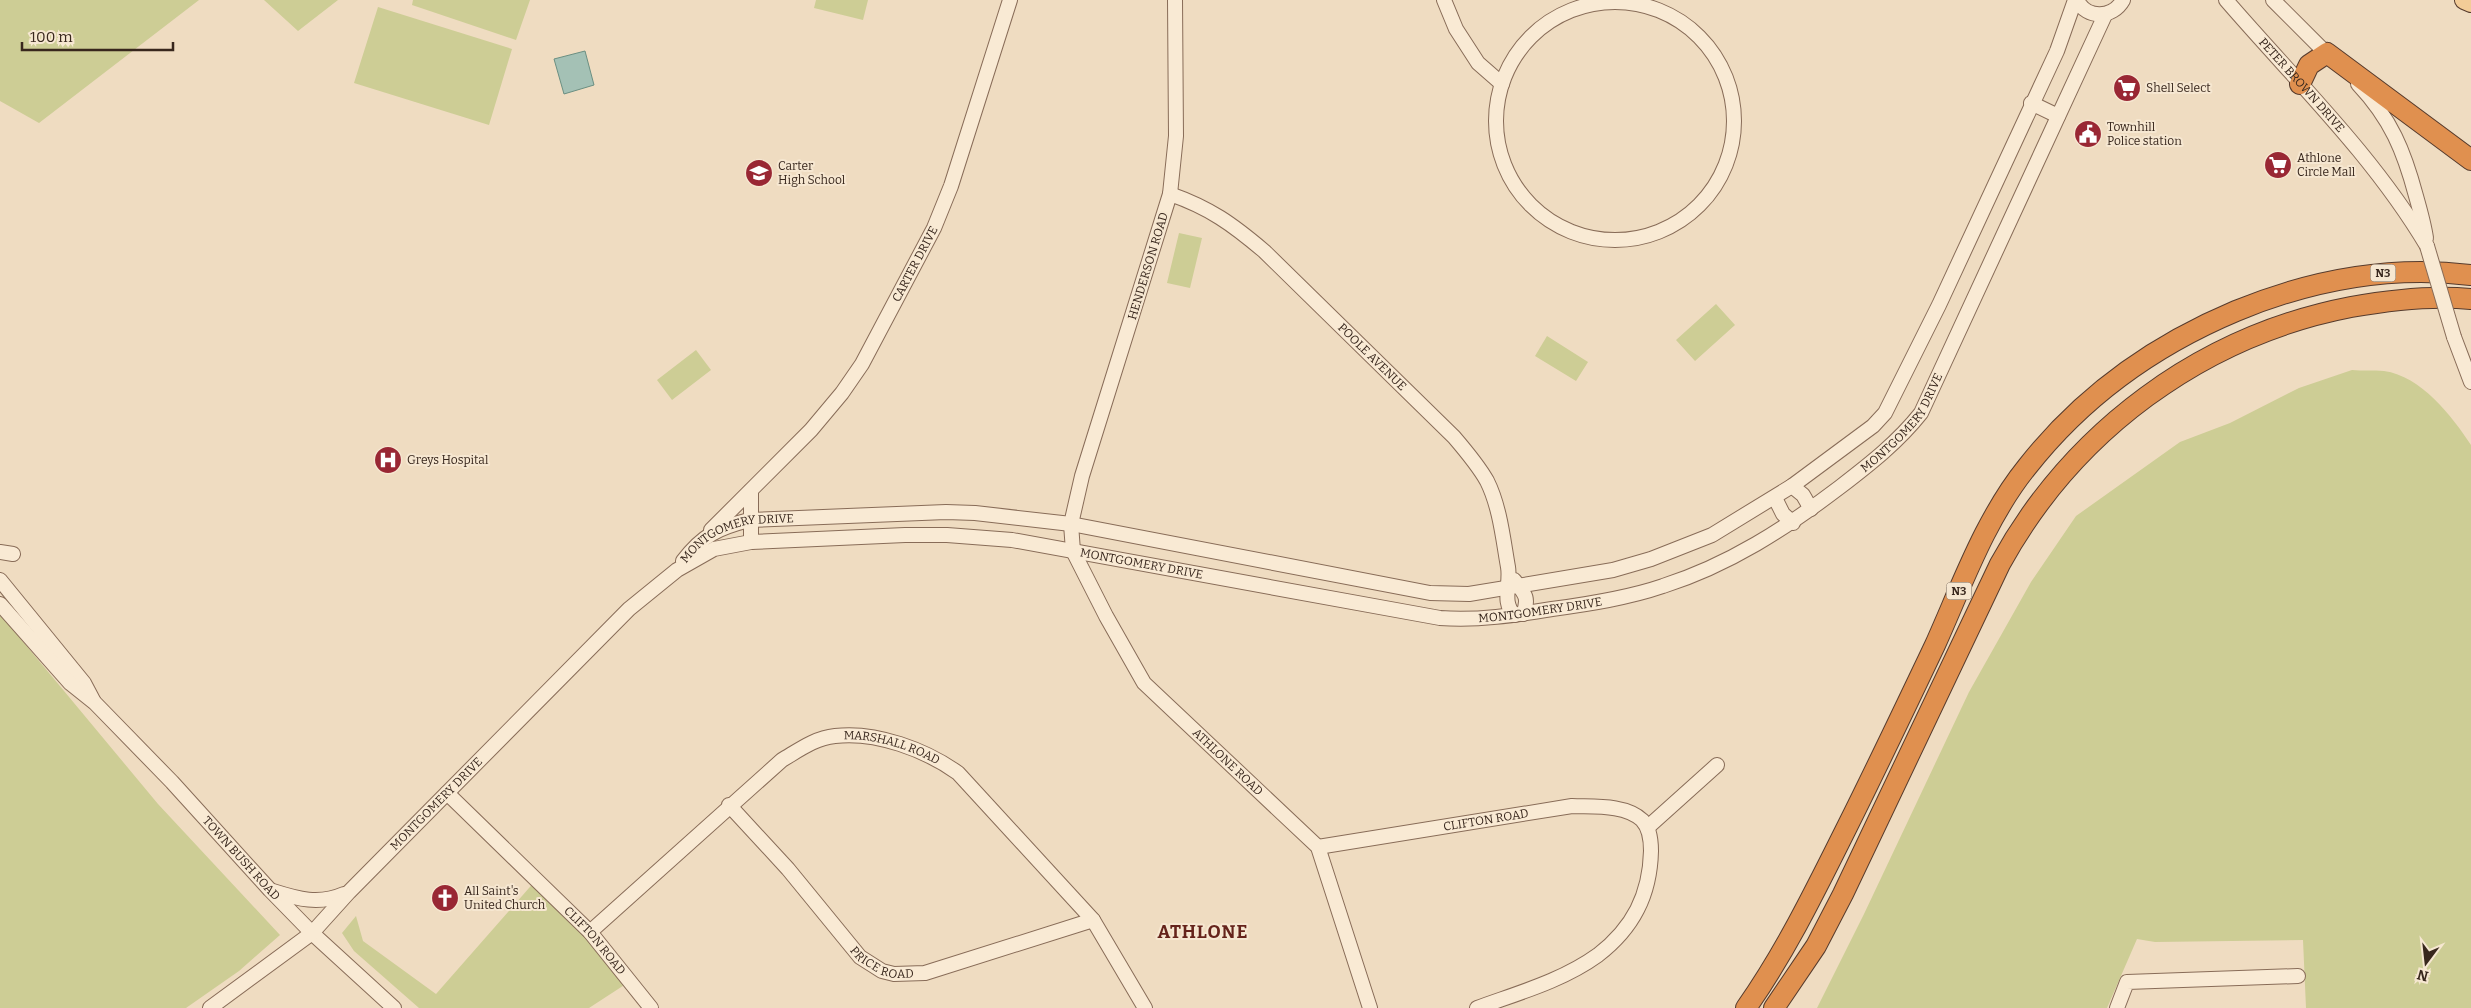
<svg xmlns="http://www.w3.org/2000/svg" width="2471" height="1008" viewBox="0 0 2471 1008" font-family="Bitter,serif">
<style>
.green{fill:#cdcd95}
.water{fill:#a4c1b5;stroke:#6b8f82}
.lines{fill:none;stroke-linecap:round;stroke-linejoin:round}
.minor-casing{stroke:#886c58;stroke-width:16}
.major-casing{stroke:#563b2d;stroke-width:20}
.highway-casing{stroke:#563b2d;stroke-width:22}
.minor{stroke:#f9ead4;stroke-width:14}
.major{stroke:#f3cc97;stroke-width:18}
.highway{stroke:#e0904f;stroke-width:20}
.minor-bridge-casing{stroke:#886c58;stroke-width:16;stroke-linecap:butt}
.minor-bridge{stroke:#f9ead4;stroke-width:14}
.labels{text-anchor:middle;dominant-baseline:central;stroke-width:4;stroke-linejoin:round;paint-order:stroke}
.shield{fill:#f6e7d1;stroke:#716153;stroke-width:1}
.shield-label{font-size:11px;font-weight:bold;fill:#38271d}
.street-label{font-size:12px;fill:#38271d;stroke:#f6e7d1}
.poi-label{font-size:12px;fill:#38271d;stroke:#f6e7d1;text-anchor:start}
.district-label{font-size:18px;font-weight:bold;letter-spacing:1px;fill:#65231b;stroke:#f6e7d1}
</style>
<rect width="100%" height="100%" fill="#efdcc1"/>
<!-- green -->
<path class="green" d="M0 0H199L39 123 0 101Z
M264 0H338L298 31Z
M413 0H530L516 40 412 5Z
M816 0H868L863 20 814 8Z
M378 7 512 49 489 125 354 83Z
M1179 233 1202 238 1190 288 1167 283Z
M1716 304 1735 325 1695 361 1676 340Z
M1547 336 1588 362 1576 381 1535 356Z
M696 350 711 370 672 400 657 380Z
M2352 370C2362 371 2373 370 2384 371 2421 376 2452 416 2471 445V1008H2306L2303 940 2155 942 2137 939 2107 1008H1817L1864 914 1969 692 2031 582 2076 516 2180 442 2230 423 2299 388Z
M0 614 158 804 280 935 239 971 186 1008H0Z
M536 880 632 980 589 1008H419L354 951 342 933 356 916 363 941 436 994Z"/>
<!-- water -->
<path class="water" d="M585 51 594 85 564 94 554 59Z"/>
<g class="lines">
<!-- minor casing -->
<g class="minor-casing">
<g id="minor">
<path id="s1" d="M1175 0 1176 136 1170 194 1082 476 1071 524 1073 551 1106 616 1144 683 1318 847 1370 1008"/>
<path d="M1444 0 1456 29 1478 63 1502 84"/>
<path d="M2077 0C2087 20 2113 18 2123 0"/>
<path id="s2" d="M2226 0C2295 80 2373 155 2427 246"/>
<path d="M2273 0 2332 59"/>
<circle cx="1615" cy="121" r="119"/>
<path d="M2358 84C2391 119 2404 151 2416 196 2420 210 2424 224 2426 238"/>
<path d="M2031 103 2058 116"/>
<path id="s3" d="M1170 194C1210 208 1232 224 1264 251L1454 437C1466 451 1478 465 1487 481 1500 507 1503 539 1508 567 1511 583 1501 604 1515 615"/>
<path d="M2454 337 2471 382"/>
<path d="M1792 486 1803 495 1811 509"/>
<path d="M1775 498 1783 514 1793 523"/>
<path id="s4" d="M711 530 811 430 842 393 862 364 934 228 951 186 1010 0"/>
<path d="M751 542V491"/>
<path d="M0 552 13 554"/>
<path id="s5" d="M683 561C703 535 718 528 749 520L946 512 975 513 1071 524 1430 593 1469 594 1613 570 1651 559 1712 535 1792 486 1873 426 1885 413 1939 305 2057 51 2075 0"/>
<path d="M0 580 84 683 93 700"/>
<path d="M1514 580C1524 593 1530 597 1523 614"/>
<path id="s6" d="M0 604 70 683 95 703 172 782 270 890 312 933 394 1008"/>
<path id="s7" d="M447 793 590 932 651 1008"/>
<path id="s8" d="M729 805 788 869 860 957 882 971 894 974 925 973 1093 920"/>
<path d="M1648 827 1717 765"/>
<path id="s9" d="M1318 847 1572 806C1593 807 1625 804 1642 820 1650 828 1651 840 1651 851 1650 895 1633 928 1598 955 1562 981 1518 993 1477 1008"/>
<path d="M273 891C298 899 319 905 344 894"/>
<path id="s10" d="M590 932 782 760C799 750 815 738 835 736 876 731 926 750 958 773L1093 920 1145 1008"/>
<path id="s11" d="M210 1008 312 933 349 892 629 609 677 570 714 549 751 542 905 535H947L1012 540 1440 618C1478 621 1515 615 1552 609 1589 604 1628 598 1663 586 1729 565 1786 528 1840 487 1870 464 1898 442 1921 413L2105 15"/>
<path d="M2117 1008 2127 982 2298 976"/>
</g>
</g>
<!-- major casing -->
<g class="major-casing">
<path id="major" d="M2464 0 2471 3"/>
</g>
<!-- highway casing -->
<g class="highway-casing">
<path id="highway" d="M2300 84 2309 65 2327 53 2471 160
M1746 1008C1786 951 1816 889 1847 827 1877 767 1906 706 1935 645 1962 585 1985 519 2027 467 2082 397 2155 345 2236 311 2311 280 2389 265 2471 275
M1774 1008 1816 946 1843 894 2000 564C2073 431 2201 336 2351 307 2390 300 2431 295 2471 299"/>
</g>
<!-- minor -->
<use href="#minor" class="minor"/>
<!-- major -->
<use href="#major" class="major"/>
<!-- highway -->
<use href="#highway" class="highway"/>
<!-- minor-bridge casing -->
<g class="minor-bridge-casing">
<path id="minor-bridge" d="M2427 246 2454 337"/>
</g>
<!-- minor-bridge -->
<use href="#minor-bridge" class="minor-bridge"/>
</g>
<!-- icons -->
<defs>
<g id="supermarket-disc" transform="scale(1.4375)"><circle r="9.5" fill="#992734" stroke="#f6e7d1"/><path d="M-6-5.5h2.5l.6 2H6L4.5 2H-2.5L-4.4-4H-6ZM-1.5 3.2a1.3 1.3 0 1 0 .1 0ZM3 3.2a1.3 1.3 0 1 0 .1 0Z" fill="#fff"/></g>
<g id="civic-disc" transform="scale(1.4375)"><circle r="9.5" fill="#992734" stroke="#f6e7d1"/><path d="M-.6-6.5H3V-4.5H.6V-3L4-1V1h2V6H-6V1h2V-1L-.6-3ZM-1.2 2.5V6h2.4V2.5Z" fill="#fff"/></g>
<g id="school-disc" transform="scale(1.4375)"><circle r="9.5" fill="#992734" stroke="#f6e7d1"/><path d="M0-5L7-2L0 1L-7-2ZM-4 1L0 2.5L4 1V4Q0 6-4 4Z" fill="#fff"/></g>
<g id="hospital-disc" transform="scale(1.4375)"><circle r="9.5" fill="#992734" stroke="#f6e7d1"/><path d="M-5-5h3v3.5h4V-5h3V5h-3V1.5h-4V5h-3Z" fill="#fff"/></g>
<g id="church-disc" transform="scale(1.4375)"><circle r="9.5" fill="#992734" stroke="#f6e7d1"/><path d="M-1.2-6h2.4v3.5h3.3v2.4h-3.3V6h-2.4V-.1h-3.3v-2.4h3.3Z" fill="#fff"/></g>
</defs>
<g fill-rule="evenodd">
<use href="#supermarket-disc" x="2127" y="88"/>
<use href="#civic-disc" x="2088" y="134"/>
<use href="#supermarket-disc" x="2278" y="165"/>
<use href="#school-disc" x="759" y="173"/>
<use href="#hospital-disc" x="388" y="460"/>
<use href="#church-disc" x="445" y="898"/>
</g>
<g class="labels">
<!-- shield labels -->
<g class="shield">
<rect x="2370.5" y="264.5" width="25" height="17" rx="4"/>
<rect x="1946.5" y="582.5" width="25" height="17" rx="4"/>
</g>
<g class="shield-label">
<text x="2383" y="273">N3</text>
<text x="1959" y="591">N3</text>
</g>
<!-- street labels -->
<g class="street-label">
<text stroke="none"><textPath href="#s2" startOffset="114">PETER BROWN DRIVE</textPath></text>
<text stroke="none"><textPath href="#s4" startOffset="338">CARTER DRIVE</textPath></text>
<text transform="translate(1148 266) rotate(-73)">HENDERSON ROAD</text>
<text stroke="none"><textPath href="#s3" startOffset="262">POOLE AVENUE</textPath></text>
<text stroke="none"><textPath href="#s11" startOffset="1939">MONTGOMERY DRIVE</textPath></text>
<text stroke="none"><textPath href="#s5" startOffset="62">MONTGOMERY DRIVE</textPath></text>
<text stroke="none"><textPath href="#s11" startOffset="1115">MONTGOMERY DRIVE</textPath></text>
<text stroke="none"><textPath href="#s11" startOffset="1519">MONTGOMERY DRIVE</textPath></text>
<text stroke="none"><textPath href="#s10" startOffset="375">MARSHALL ROAD</textPath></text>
<text stroke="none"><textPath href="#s1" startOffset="831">ATHLONE ROAD</textPath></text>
<text stroke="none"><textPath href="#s11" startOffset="306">MONTGOMERY DRIVE</textPath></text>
<text stroke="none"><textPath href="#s9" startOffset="170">CLIFTON ROAD</textPath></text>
<text stroke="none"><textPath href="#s6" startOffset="351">TOWN BUSH ROAD</textPath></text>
<text stroke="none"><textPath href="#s7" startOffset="209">CLIFTON ROAD</textPath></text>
<text stroke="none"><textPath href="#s8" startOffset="224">PRICE ROAD</textPath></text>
</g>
<!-- poi labels -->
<g class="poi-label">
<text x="2146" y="88">Shell Select</text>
<text x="2107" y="127">Townhill<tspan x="2107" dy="14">Police station</tspan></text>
<text x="2297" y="158">Athlone<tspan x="2297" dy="14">Circle Mall</tspan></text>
<text x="778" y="166">Carter<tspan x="778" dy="14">High School</tspan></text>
<text x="407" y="460">Greys Hospital</text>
<text x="464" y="891">All Saint's<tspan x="464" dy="14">United Church</tspan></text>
</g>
<!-- district labels -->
<g class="district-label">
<text x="1203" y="932">ATHLONE</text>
</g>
</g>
<!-- north arrow -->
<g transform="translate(2426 963) rotate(195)" stroke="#f6e7d1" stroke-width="4" paint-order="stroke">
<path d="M0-4L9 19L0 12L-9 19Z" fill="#38271d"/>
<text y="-8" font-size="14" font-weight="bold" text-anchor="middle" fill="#38271d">N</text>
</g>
<!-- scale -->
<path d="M22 42v8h151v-8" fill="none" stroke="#38271d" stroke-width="2.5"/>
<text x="30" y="42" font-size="15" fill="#38271d" stroke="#f6e7d1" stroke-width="4" paint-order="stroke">100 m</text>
</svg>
